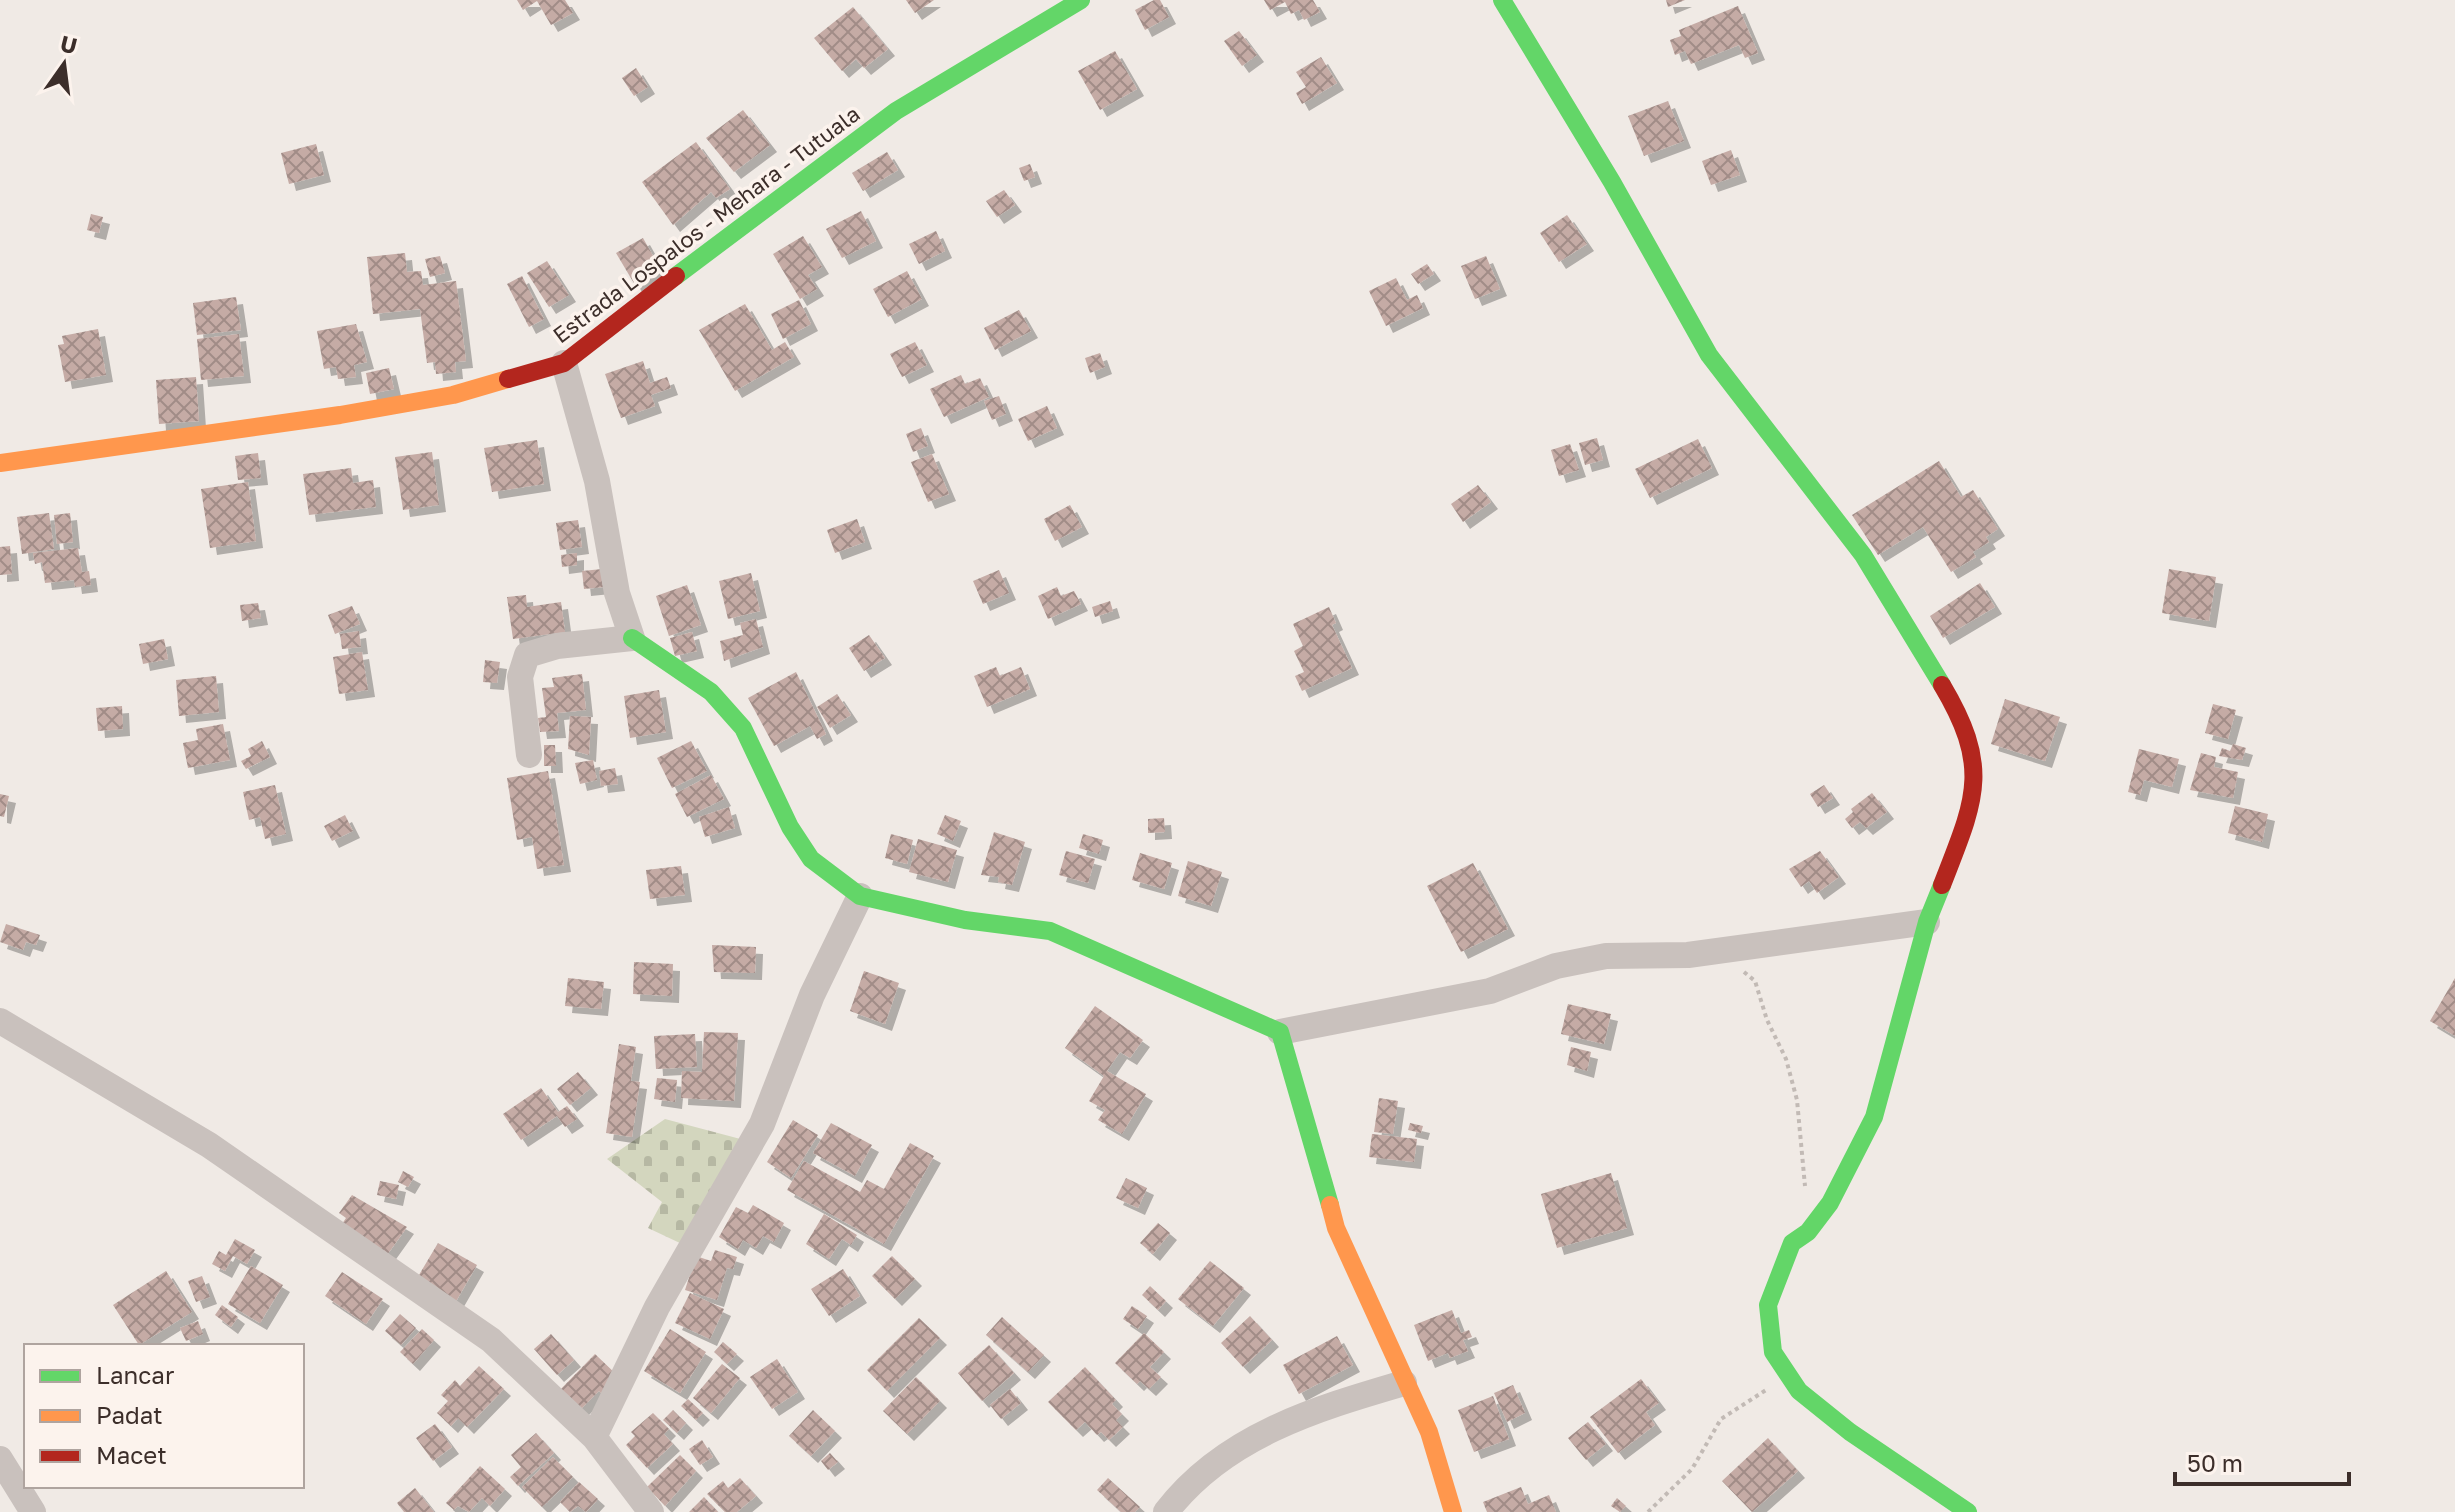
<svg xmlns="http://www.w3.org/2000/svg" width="2455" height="1512" viewBox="0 0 2455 1512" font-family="'Golos Text',sans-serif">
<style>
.cemetery{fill:url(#cemetery-stones)}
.building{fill:url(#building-cross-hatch);filter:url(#shadow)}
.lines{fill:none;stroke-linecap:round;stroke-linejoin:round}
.path{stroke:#c2bab5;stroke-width:4;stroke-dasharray:4 4;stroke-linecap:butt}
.street{stroke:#c9c1bd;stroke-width:26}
.fast{stroke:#63d668;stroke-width:18}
.slow{stroke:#ff974d;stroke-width:18}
.jam{stroke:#b3261e;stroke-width:18}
.labels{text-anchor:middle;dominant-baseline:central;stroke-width:7;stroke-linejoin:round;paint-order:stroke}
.street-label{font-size:22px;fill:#3c2e2a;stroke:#fcf3ed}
</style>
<defs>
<pattern id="cemetery-stones" width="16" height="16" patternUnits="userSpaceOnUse" patternTransform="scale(2)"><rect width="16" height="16" fill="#d3d6be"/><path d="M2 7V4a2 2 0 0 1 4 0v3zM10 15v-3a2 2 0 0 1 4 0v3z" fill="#b6b8a3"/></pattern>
<pattern id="building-cross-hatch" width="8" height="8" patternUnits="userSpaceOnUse" patternTransform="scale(2)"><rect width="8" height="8" fill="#c5aba5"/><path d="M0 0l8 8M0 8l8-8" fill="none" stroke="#a18c87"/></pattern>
<filter id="shadow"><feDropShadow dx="7" dy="7" stdDeviation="0" flood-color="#0004"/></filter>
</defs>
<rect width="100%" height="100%" fill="#f0eae5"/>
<!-- cemetery -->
<path class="cemetery" d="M665 1119 748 1141 682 1244 648 1228 662 1202 607 1159Z"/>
<!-- building -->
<path class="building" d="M517 0H565L573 13 551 25 537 1 523 10Z
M906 0H934L915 13Z
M1154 0H1160L1169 17 1145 30 1135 10Z
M1264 0H1313L1320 12 1304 20 1299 10 1291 14 1285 2 1270 10Z
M1666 0H1685L1668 7Z
M1738 6 1758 53 1745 58 1739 45 1691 64 1685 51 1675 55 1670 40 1681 36 1679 30Z
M853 7 888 49 864 68 856 59 842 71 814 38Z
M1239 31 1257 55 1242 66 1224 41Z
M1115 51 1137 89 1100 110 1078 71Z
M1321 57 1337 83 1302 104 1296 93 1306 87 1296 72Z
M636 68 648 87 634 96 622 78Z
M1668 101 1684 141 1644 156 1628 116Z
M743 110 770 145 734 172 706 138Z
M696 142 730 189 716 198 711 192 673 225 642 182Z
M316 144 324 175 289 184 281 153Z
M1731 150 1740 175 1711 185 1702 161Z
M887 152 898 170 863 191 852 173Z
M1030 164 1035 177 1024 181 1019 168Z
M1004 190 1015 205 997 217 986 201Z
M861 211 876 241 842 258 826 229Z
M91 214 103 217 99 233 87 230Z
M1567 215 1587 244 1559 262 1540 233Z
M936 231 945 251 919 264 909 244Z
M803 236 822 267 808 275 817 289 800 299 773 254Z
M643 238 661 270 635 285 616 253Z
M405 253 407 272 421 271 423 285 456 281 466 361 455 362 456 372 436 374 435 362 427 363 420 309 373 314 367 257Z
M440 256 445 273 430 277 425 259Z
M1486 256 1500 289 1475 299 1461 266Z
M547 261 569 295 549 307 527 273Z
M1427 264 1434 274 1418 284 1411 274Z
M907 271 922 299 888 317 873 289Z
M522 276 544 319 529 327 507 284Z
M1396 278 1407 300 1417 295 1423 308 1386 326 1369 291Z
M236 297 241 330 197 335 193 303Z
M799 300 811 324 783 339 771 314Z
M745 304 772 350 785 342 794 357 735 391 699 330Z
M1019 310 1031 331 995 350 984 328Z
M356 324 367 362 354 365 356 377 338 379 336 367 324 369 317 331Z
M98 329 106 375 65 382 58 345 64 344 62 336Z
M239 334 244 376 201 380 197 339Z
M915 342 927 365 902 377 890 354Z
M1100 353 1105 367 1090 373 1085 358Z
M643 361 650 383 667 377 671 388 651 395 655 406 621 418 605 374Z
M389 368 394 389 370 394 366 373Z
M961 375 965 384 980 378 989 397 944 417 930 389Z
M196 377 199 421 159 424 156 380Z
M999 396 1006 414 992 420 984 401Z
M1047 406 1057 428 1028 441 1018 419Z
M921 428 928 446 913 452 906 434Z
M1597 438 1603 460 1585 465 1579 443Z
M1698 439 1712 468 1650 498 1635 469Z
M537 440 544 484 492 492 484 448Z
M1570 444 1579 470 1559 476 1551 450Z
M432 452 439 505 403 510 395 457Z
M258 453 261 478 238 480 235 456Z
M932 454 949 494 928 502 911 462Z
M1939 461 1961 497 1973 490 1998 529 1986 537 1989 542 1973 552 1976 557 1951 572 1923 527 1878 555 1852 515Z
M351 468 353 483 373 480 376 507 309 515 303 474Z
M248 482 256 541 210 548 201 489Z
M1478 485 1491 502 1463 522 1451 504Z
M1070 505 1082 527 1055 541 1044 519Z
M49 513 54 549 22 554 17 517Z
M70 513 73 542 57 544 54 515Z
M857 519 865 542 835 553 827 530Z
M578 520 582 547 560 550 556 523Z
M10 546 12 574 0 575V547Z
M78 548 82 572 89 571 91 585 75 587 74 580 45 583 42 562 35 564 33 553Z
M577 553V565L562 567 561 555Z
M602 569 604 587 584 589 582 571Z
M2169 569 2216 577 2209 621 2162 613Z
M999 570 1009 593 983 604 973 581Z
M751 573 760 611 728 619 719 581Z
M1980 583 1995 607 1943 638 1930 616Z
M687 585 701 625 669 636 656 596Z
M1057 587 1061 596 1074 591 1081 604 1048 619 1038 596Z
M526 595 527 607 561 602 565 632 513 639 507 597Z
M1110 601 1113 611 1095 617 1092 607Z
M258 603 261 618 242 621 240 605Z
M352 606 360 624 335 634 328 615Z
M1329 607 1336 623 1332 625 1352 668 1302 691 1295 676 1304 672 1294 651 1303 646 1293 624Z
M756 619 763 647 724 661 720 641 743 635 740 623Z
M359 631 361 647 342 649 340 634Z
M692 632 697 651 675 656 670 638Z
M869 635 885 658 864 671 849 648Z
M164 639 168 659 143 664 139 644Z
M362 652 368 690 339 694 333 657Z
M485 660 500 662 497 683 483 682Z
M996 667 1000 676 1021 667 1030 689 987 707 974 676Z
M796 672 826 734 817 739 810 726 774 746 748 698Z
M582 674 586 710 557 713 559 731 540 732 538 718 546 717 542 688 554 687 552 678Z
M216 676 219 712 179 716 176 680Z
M659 690 666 732 630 738 624 696Z
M837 694 851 715 830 728 817 707Z
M2005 699 2060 717 2045 761 1991 744Z
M2213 704 2236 710 2228 739 2205 733Z
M122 706 123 729 98 731 96 708Z
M570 716 591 717 589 755 568 749Z
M223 724 230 760 188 768 183 743 198 740 196 729Z
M262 741 270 757 246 769 241 761 251 756 248 749Z
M691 741 707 771 672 788 657 758Z
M2233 744 2246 748 2242 760 2219 756 2222 748 2230 751Z
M544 745H555L556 766H544Z
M2139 749 2179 759 2172 787 2144 780 2140 795 2128 792Z
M2201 753 2216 757 2214 767 2238 772 2233 798 2190 790Z
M593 760 597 780 580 784 575 763Z
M615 768 618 784 601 786 599 771Z
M548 771 564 865 537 869 532 837 517 840 507 778Z
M711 775 724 799 687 817 675 794Z
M275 785 286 834 265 839 260 817 249 820 243 792Z
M1824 785 1833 798 1818 807 1810 794Z
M1872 793 1887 812 1866 828 1860 822 1852 828 1845 819 1853 812 1851 809Z
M0 794 9 796 4 817 0 816Z
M2235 806 2268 814 2262 842 2228 833Z
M729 807 735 828 705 837 699 817Z
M345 815 353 831 332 841 324 826Z
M945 815 961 821 953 841 937 834Z
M1164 818 1165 832 1148 833V819Z
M994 832 1025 842 1012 885 998 882 999 877 981 875Z
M891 834 913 840 907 864 885 858Z
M1083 834 1103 840 1099 854 1079 848Z
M918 839 957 850 948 882 909 872Z
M1066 851 1095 859 1088 883 1059 875Z
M1820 851 1839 877 1817 893 1809 881 1801 887 1789 869Z
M1140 853 1172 863 1164 889 1132 880Z
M1188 861 1222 872 1211 906 1178 896Z
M1473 863 1508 929 1461 952 1427 886Z
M681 866 685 895 650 899 646 870Z
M6 924 40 935 36 945 26 942 23 950 0 942Z
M712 945 756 947 755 973 714 972Z
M634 962 673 964 672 996 633 994Z
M864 971 899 983 885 1024 850 1011Z
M568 978 604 982 601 1009 565 1006Z
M2455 978V1036L2430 1021Z
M1568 1004 1611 1014 1604 1044 1561 1034Z
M1095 1006 1143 1040 1130 1058 1120 1052 1107 1071 1146 1094 1122 1134 1098 1120 1105 1110 1089 1101 1104 1076 1065 1048Z
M704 1032 738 1033 734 1101 681 1098 682 1071 702 1072Z
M695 1034 697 1067 656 1069 654 1036Z
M619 1044 636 1047 631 1081 640 1082 632 1137 606 1133Z
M1571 1047 1591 1052 1587 1071 1567 1065Z
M578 1072 591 1088 570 1105 557 1089Z
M657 1078 677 1080 675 1102 654 1099Z
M541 1088 558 1112 567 1106 577 1119 565 1127 557 1116 521 1140 503 1114Z
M1379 1098 1398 1101 1393 1134 1374 1132Z
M793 1120 818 1135 791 1178 767 1162Z
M831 1123 872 1145 855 1176 813 1153Z
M1410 1123 1423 1126 1421 1133 1408 1130Z
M1372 1134 1417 1139 1414 1162 1369 1157Z
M910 1143 934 1156 884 1244 787 1190 804 1161 860 1192 867 1180 884 1189Z
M403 1171 414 1177 408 1187 398 1182Z
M1611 1173 1627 1228 1557 1248 1541 1194Z
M1126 1178 1147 1188 1138 1208 1116 1198Z
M380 1181 399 1185 396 1199 377 1195Z
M352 1195 407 1227 387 1255 342 1224 346 1218 339 1213Z
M753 1205 784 1223 774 1242 763 1236 756 1248 743 1240 738 1249 719 1237 736 1207 748 1213Z
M824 1214 857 1235 851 1245 842 1239 829 1259 806 1244Z
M1158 1223 1170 1233 1153 1254 1140 1243Z
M235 1239 255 1250 247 1264 233 1256 225 1271 212 1264 219 1251 226 1255Z
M438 1243 477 1265 455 1303 416 1280Z
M715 1250 737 1257 733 1269 727 1268 717 1300 685 1290 696 1256 711 1261Z
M892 1256 915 1279 895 1299 872 1276Z
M1210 1261 1244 1288 1213 1326 1178 1299Z
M251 1266 283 1285 260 1323 228 1304Z
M843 1269 860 1296 829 1316 811 1289Z
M166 1271 192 1312 139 1345 113 1305Z
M342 1272 383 1299 366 1324 325 1296Z
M202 1276 210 1297 196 1302 188 1281Z
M1150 1286 1166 1301 1158 1310 1142 1295Z
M690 1293 724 1309 710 1339 675 1323Z
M222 1305 238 1317 231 1327 215 1315Z
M1132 1306 1147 1316 1138 1329 1123 1319Z
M1452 1310 1461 1333 1469 1330 1472 1337 1463 1340 1468 1351 1450 1358 1448 1353 1428 1361 1414 1325Z
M400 1314 416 1328 401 1345 385 1331Z
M1250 1316 1272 1340 1243 1367 1221 1343Z
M1002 1317 1044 1355 1028 1372 986 1335Z
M919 1318 940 1338 887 1391 867 1370Z
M198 1321 203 1334 186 1341 180 1328Z
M422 1329 434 1340 413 1364 400 1352Z
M670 1329 706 1352 680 1393 644 1371Z
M1144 1333 1164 1352 1150 1367 1161 1377 1149 1389 1140 1381 1137 1384 1115 1363Z
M551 1334 574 1360 557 1375 534 1349Z
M1337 1336 1353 1365 1299 1394 1283 1365Z
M723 1342 737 1354 727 1364 714 1352Z
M989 1345 1014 1373 982 1401 958 1373Z
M595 1354 620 1378 603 1395 599 1391 578 1412 558 1392Z
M777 1359 798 1392 772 1409 750 1377Z
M722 1364 740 1378 711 1413 693 1398Z
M479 1366 504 1389 467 1427 458 1418 451 1426 437 1413 448 1401 441 1395 455 1380 460 1386Z
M1085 1367 1116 1400 1112 1404 1122 1414 1116 1420 1123 1427 1109 1440 1101 1432 1097 1435 1085 1422 1076 1430 1048 1402Z
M916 1377 940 1401 907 1434 883 1411Z
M1641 1379 1659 1403 1646 1412 1655 1425 1618 1453 1590 1417Z
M1513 1385 1525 1413 1507 1422 1494 1393Z
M1010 1389 1021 1403 1001 1419 990 1405Z
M1493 1396 1509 1439 1474 1452 1458 1410Z
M688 1399 703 1413 696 1420 681 1406Z
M673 1410 686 1423 677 1433 663 1420Z
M813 1410 835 1431 811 1456 789 1436Z
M653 1413 669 1429 664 1434 673 1444 647 1468 626 1445 635 1436 631 1432Z
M1588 1422 1606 1444 1586 1460 1568 1438Z
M435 1424 452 1447 433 1461 416 1438Z
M536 1433 554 1453 518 1486 510 1477 521 1467 511 1455Z
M1768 1438 1798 1471 1752 1512 1722 1481Z
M702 1440 713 1457 700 1465 689 1449Z
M830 1453 838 1462 828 1470 821 1461Z
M680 1455 696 1471 665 1506 647 1487Z
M553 1457 573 1477 542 1507 522 1487Z
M480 1466 505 1489 490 1506 482 1498 469 1512 458 1506 454 1510 446 1503Z
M740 1478 756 1496 737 1512H725L707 1494 723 1481 728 1488Z
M1108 1478 1140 1507 1135 1512H1121L1097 1490Z
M579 1482 598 1499 586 1512 578 1506 570 1512 560 1502Z
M1521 1487 1528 1504 1549 1495 1556 1512H1487L1483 1502Z
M415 1488 434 1512H404L397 1503Z
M704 1497 718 1512H689Z
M1617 1498 1626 1506 1620 1512 1611 1506Z"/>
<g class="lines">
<!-- path -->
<path class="path" d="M1744 972 1755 981 1767 1020 1786 1059 1797 1100 1805 1186
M1648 1512 1692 1469 1721 1419 1766 1390"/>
<!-- street -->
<path class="street" d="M529 755 520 677 527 655 557 646 632 638 617 593 597 481 564 363
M0 1021 209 1145 491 1340 594 1437 651 1512
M1280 1032 1490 991 1556 966 1606 956 1688 955 1927 922
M594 1437 657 1307 762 1124 812 995 860 896
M0 1459 33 1512
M1166 1512C1224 1436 1315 1409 1404 1383"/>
<!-- fast -->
<path class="fast" d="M1502 0 1612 182 1709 355 1863 555 1942 685
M676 276 896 111 1081 0
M632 638 711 692 743 728 790 827 811 859 860 896 965 920 1050 931 1280 1032 1330 1205
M1942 885 1927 922 1874 1117 1830 1203 1808 1232 1792 1243 1768 1305 1773 1352 1799 1391 1850 1432 1968 1512"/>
<!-- slow -->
<path class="slow" d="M0 463 340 415 453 395 508 379
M1330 1205 1336 1228 1429 1432 1453 1512"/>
<!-- jam -->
<path class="jam" d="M508 379 564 363 676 276
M1942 685C1992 769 1975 800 1942 885"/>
</g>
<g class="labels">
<!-- street labels -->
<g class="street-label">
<text transform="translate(706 224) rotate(-37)">Estrada Lospalos - Mehara - Tutuala</text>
</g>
</g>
<!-- legend -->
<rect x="24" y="1344" width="280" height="144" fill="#fcf3ed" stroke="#afa49f" stroke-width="2"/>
<rect x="40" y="1370" width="40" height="12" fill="#63d668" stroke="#afa49f" stroke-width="2"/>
<text x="96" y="1384" font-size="24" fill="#3c2e2a">Lancar</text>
<rect x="40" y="1410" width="40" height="12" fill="#ff974d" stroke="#afa49f" stroke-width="2"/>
<text x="96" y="1424" font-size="24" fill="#3c2e2a">Padat</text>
<rect x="40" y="1450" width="40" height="12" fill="#b3261e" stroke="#afa49f" stroke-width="2"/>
<text x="96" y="1464" font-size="24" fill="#3c2e2a">Macet</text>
<!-- north arrow -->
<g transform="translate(64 64) rotate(14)" stroke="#fcf3ed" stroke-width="6" paint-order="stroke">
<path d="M0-6L14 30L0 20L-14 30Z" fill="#3c2e2a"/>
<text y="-12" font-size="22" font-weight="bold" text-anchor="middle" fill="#3c2e2a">U</text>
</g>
<!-- scale -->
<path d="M2175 1472v12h174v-12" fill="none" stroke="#3c2e2a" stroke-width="4"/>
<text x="2187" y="1472" font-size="24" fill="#3c2e2a" stroke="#fcf3ed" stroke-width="6" paint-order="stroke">50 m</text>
</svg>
